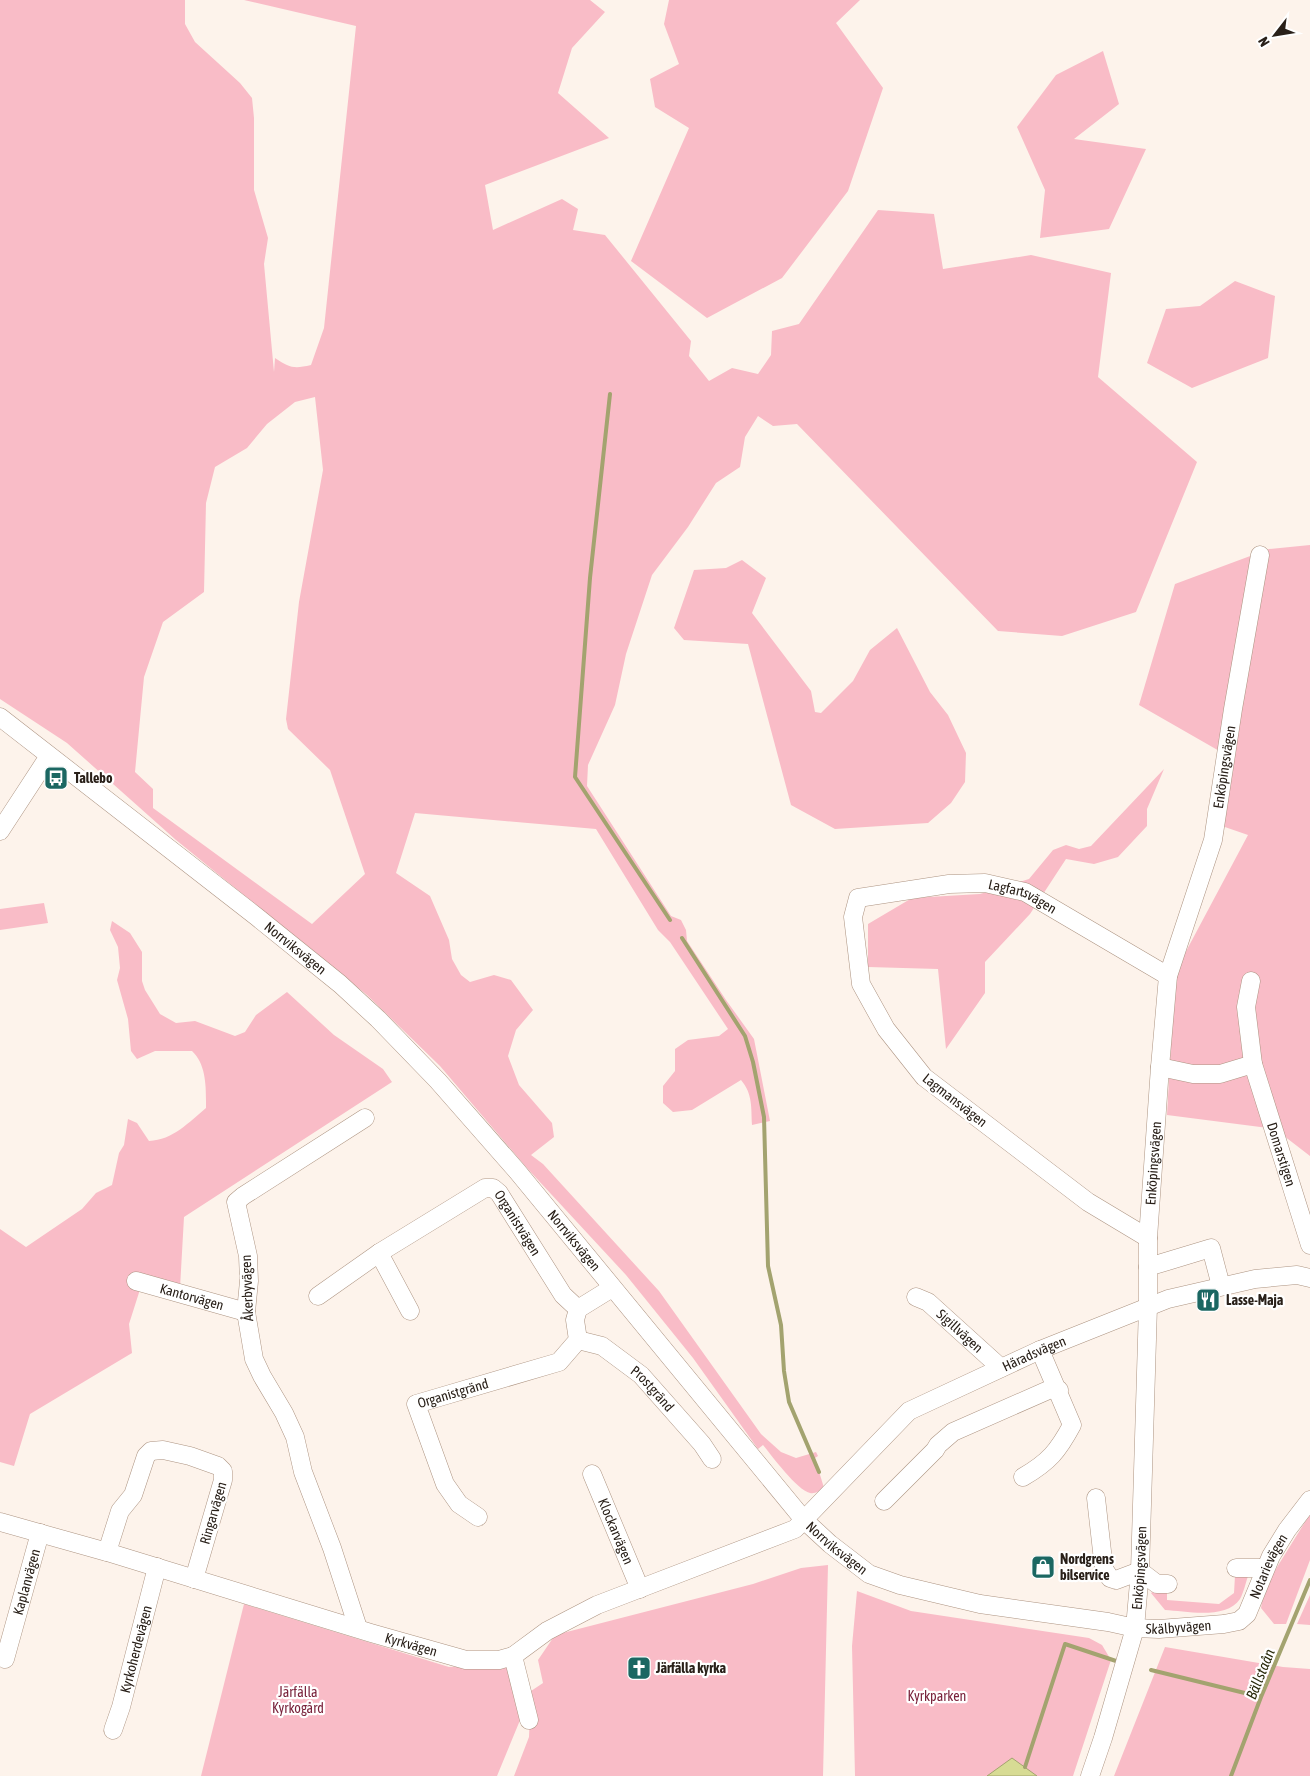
<svg xmlns="http://www.w3.org/2000/svg" width="1310" height="1776" viewBox="0 0 1310 1776" font-family="'Asap Condensed',sans-serif">
<style>
.green{fill:#f9bcc7;fill-rule:evenodd}
.water{fill:#d7db94;stroke:#a3a36f}
.lines{fill:none;stroke-linecap:round;stroke-linejoin:round}
.stream{stroke:#a3a36f;stroke-width:4}
.minor-casing{stroke:#ad9482;stroke-width:19}
.minor{stroke:#fff;stroke-width:18}
.labels{text-anchor:middle;dominant-baseline:central;stroke-width:4.5;stroke-linejoin:round;paint-order:stroke}
.street-label{font-size:14px;fill:#292019;stroke:#fff}
.poi-label{font-size:14px;font-weight:bold;fill:#292019;stroke:#fff;text-anchor:start}
.park-label{font-size:14px;fill:#79223b;stroke:#fff}
.water-label{font-size:15px;font-style:italic;fill:#2a2b0c;stroke:#fff}
</style>
<rect width="100%" height="100%" fill="#fdf3eb"/>
<!-- green -->
<path class="green" d="M0 0H185V24L195 42 240 83 252 98 254 118V190L268 238 264 264 274 372 275 358C290 368 294 369 311 365L324 328 356 26 244 0H590L605 12 572 48 558 93 609 138 485 185 493 230 562 199 578 209 573 230 605 235 691 341 689 356 709 381 732 368 758 374 771 355 772 331 799 324 878 210 934 214 943 269 1031 255 1111 273 1098 377 1197 462 1136 612 1062 636 998 631 797 424 773 426 758 416 745 437 740 467 716 483 688 527 652 575 626 654 615 705 588 765 587 786 671 916 681 920 686 930 687 941 726 1000 754 1039 770 1121 752 1125C751 1108 753 1094 741 1080L692 1110 673 1112 663 1103V1086L675 1071V1049L688 1040 719 1036 728 1029 670 942 658 930 596 829 415 813 396 873 430 896 449 940 452 959 461 975 470 982 494 975 511 980 533 1010 516 1030 508 1056 519 1085 552 1123 554 1137 531 1155 543 1164 659 1291 761 1434 781 1452 796 1458 816 1452 818 1456 815 1458 824 1488C820 1491 815 1494 810 1493 797 1490 772 1456 763 1445L758 1449 693 1358 626 1275 526 1167 440 1066 367 995 176 840 67 743 0 699ZM315 397 323 470 299 602 286 719 288 729 330 770 365 874 312 924 153 808V789L135 772 144 677 163 622 204 592 206 503 215 467 247 448 267 424 295 402Z
M669 0H860L836 23 883 88 848 191 782 278 707 318 631 261 689 128 655 107 650 79 679 64 664 24Z
M1103 51 1119 104 1074 139 1146 149 1109 229 1040 238 1045 190 1017 127 1056 75Z
M1235 281 1275 296 1268 358 1192 388 1147 363 1166 309 1200 306Z
M1310 545V1156L1275 1129 1167 1115 1175 972 1248 835 1222 826 1221 752 1139 705 1175 584 1269 549Z
M742 560 766 578 752 613 811 691 815 712 821 713 853 681 870 650 897 628 930 692 948 715 966 753 965 782 951 803 928 823 835 829 791 805 748 644 684 640 674 628 694 570 726 568Z
M1164 769 1147 809V826L1118 857 1094 864 1066 859 1030 914 985 962V993L946 1049 938 969 868 967V924L912 898 980 894 1029 879 1053 850 1066 845 1079 849 1091 846Z
M44 903 48 923 0 930V909Z
M112 921 130 933 142 952V981L145 990 160 1014 176 1023 195 1021 235 1036 245 1032 256 1015 287 992 334 1035 383 1069 392 1082 184 1217 180 1288 143 1280 129 1324 132 1353 30 1414 14 1466 0 1462V1229L26 1247 82 1209 96 1193 112 1185 119 1153 124 1145 128 1119 137 1123 149 1141C173 1140 189 1122 206 1108 206 1089 207 1065 192 1051H155L137 1059 131 1051 128 1019 117 980 120 968 118 947 110 930Z
M1310 1514V1560L1286 1624H1274L1261 1608 1263 1596 1274 1572Z
M828 1565 823 1776H514L529 1737 531 1691 543 1683 538 1660 555 1635 753 1584 801 1568Z
M1249 1573C1246 1581 1244 1592 1240 1599 1226 1620 1186 1611 1165 1610L1151 1593 1159 1588 1167 1590V1600L1219 1604 1234 1593 1235 1576Z
M857 1591 911 1611 1089 1638 1102 1645 1111 1660 1073 1776H855L852 1646Z
M1310 1595V1625L1297 1624Z
M244 1604 449 1667 507 1663 523 1713 497 1776H201Z
M1165 1647 1283 1667 1310 1669V1776H1114Z"/>
<!-- water -->
<path class="water" d="M1012 1758 1037 1776H987Z"/>
<g class="lines">
<!-- stream -->
<path class="stream" d="M610 394 590 578 575 777 670 920
M682 938 745 1036 753 1062 764 1117 768 1266 781 1325 784 1371 789 1402 819 1472
M1151 1670 1261 1697
M1025 1767 1065 1644 1116 1661
M1231 1776 1261 1697 1310 1580"/>
<!-- minor casing -->
<g class="minor-casing">
<g id="minor">
<path id="s1" d="M0 717 257 917 340 984 378 1019 438 1081 517 1171 804 1520 830 1544 869 1574 900 1585 980 1604 1108 1622 1135 1628 1159 1629 1224 1624 1239 1621 1247 1614 1271 1556 1287 1530 1310 1500"/>
<path d="M0 831 49 756"/>
<path d="M1251 981 1246 1007 1253 1064"/>
<path id="s2" d="M1160 1067 1193 1074H1220L1253 1064 1310 1245"/>
<path id="s3" d="M1148 1238 1088 1202 924 1077 886 1029 861 984 853 917 858 898 949 884 985 883 1025 892 1168 976"/>
<path d="M379 1253 410 1311"/>
<path d="M1148 1267 1211 1248 1221 1286"/>
<path id="s4" d="M136 1281 246 1312"/>
<path id="s5" d="M318 1296 379 1253 485 1188H493L499 1193 563 1295 578 1309 612 1288"/>
<path id="s6" d="M916 1297 928 1302 1001 1368"/>
<path id="s7" d="M578 1340 602 1346 641 1375 702 1444 712 1459"/>
<path id="s8" d="M592 1474 640 1589"/>
<path d="M1023 1477C1049 1462 1058 1451 1072 1425L1040 1350"/>
<path d="M1096 1498 1104 1569 1110 1578 1116 1580 1140 1571"/>
<path d="M884 1501 935 1450 938 1445 953 1432 1053 1388 1059 1390"/>
<path id="s9" d="M478 1517 459 1504 445 1484 416 1404 559 1362 578 1340 575 1320 578 1309"/>
<path id="s10" d="M0 1522 107 1552 371 1633 466 1660H499L513 1656 547 1631 597 1605 795 1529 909 1411 1040 1350 1168 1299 1255 1279 1297 1275 1310 1278"/>
<path d="M107 1552 120 1511 133 1495 146 1456 151 1451 163 1450 190 1456 218 1466 223 1471V1480L194 1579"/>
<path d="M1236 1568H1265"/>
<path d="M1140 1571 1157 1584H1168"/>
<path d="M358 1628 332 1548 303 1472 295 1437 284 1413 262 1376 254 1359 246 1312 249 1281 248 1256 236 1202 243 1196 365 1118"/>
<path d="M513 1656 529 1720"/>
<path id="s11" d="M5 1659 40 1533"/>
<path id="s12" d="M113 1730 121 1707 157 1567"/>
<path id="s13" d="M1090 1776 1103 1738 1135 1628 1140 1571 1148 1306V1238L1160 1067 1168 976 1213 840 1233 709 1260 555"/>
</g>
</g>
<!-- minor -->
<use href="#minor" class="minor"/>
</g>
<!-- icons -->
<defs>
<g id="bus-square" transform="scale(1.25)"><rect x="-9" y="-9" width="18" height="18" rx="4" fill="#1b6762" stroke="#fff"/><path d="M-5-6H5V4H4V6H2V4H-2V6H-4V4H-5ZM-3.5-4V0h7V-4ZM-3.5 1.2v1.5H-2V1.2ZM2 1.2v1.5H3.5V1.2Z" fill="#fff"/></g>
<g id="restaurant-square" transform="scale(1.25)"><rect x="-9" y="-9" width="18" height="18" rx="4" fill="#1b6762" stroke="#fff"/><path d="M-5-6h1v4h1v-4h1v4h1v-4h1v5L-1.5 .5V6h-2V.5L-5-1ZM5-6V6H3V1.5H1.5Q1.5-4 5-6Z" fill="#fff"/></g>
<g id="shop-square" transform="scale(1.25)"><rect x="-9" y="-9" width="18" height="18" rx="4" fill="#1b6762" stroke="#fff"/><path d="M-5-2.5h2.3a2.7 3.5 0 0 1 5.4 0H5L5.5 6h-11ZM-1.5-2.5h3a1.5 2.3 0 0 0-3 0Z" fill="#fff"/></g>
<g id="church-square" transform="scale(1.25)"><rect x="-9" y="-9" width="18" height="18" rx="4" fill="#1b6762" stroke="#fff"/><path d="M-1.2-6h2.4v3.5h3.3v2.4h-3.3V6h-2.4V-.1h-3.3v-2.4h3.3Z" fill="#fff"/></g>
</defs>
<g fill-rule="evenodd">
<use href="#bus-square" x="56" y="778"/>
<use href="#restaurant-square" x="1208" y="1300"/>
<use href="#shop-square" x="1043" y="1567"/>
<use href="#church-square" x="639" y="1668"/>
</g>
<g class="labels">
<!-- street labels -->
<g class="street-label">
<text stroke="none"><textPath href="#s13" startOffset="1025">Enköpingsvägen</textPath></text>
<text stroke="none"><textPath href="#s3" startOffset="644">Lagfartsvägen</textPath></text>
<text stroke="none"><textPath href="#s1" startOffset="375">Norrviksvägen</textPath></text>
<text transform="translate(955 1100) rotate(38)">Lagmansvägen</text>
<text stroke="none"><textPath href="#s2" startOffset="190">Domarstigen</textPath></text>
<text stroke="none"><textPath href="#s13" startOffset="620">Enköpingsvägen</textPath></text>
<text stroke="none"><textPath href="#s5" startOffset="250">Organistvägen</textPath></text>
<text stroke="none"><textPath href="#s1" startOffset="780">Norrviksvägen</textPath></text>
<text transform="translate(247 1288) rotate(-92)">Åkerbyvägen</text>
<text stroke="none"><textPath href="#s4" startOffset="58">Kantorvägen</textPath></text>
<text stroke="none"><textPath href="#s6" startOffset="56">Sigillvägen</textPath></text>
<text stroke="none"><textPath href="#s10" startOffset="1146">Häradsvägen</textPath></text>
<text stroke="none"><textPath href="#s7" startOffset="91">Prostgränd</textPath></text>
<text stroke="none"><textPath href="#s9" startOffset="171">Organistgränd</textPath></text>
<text transform="translate(213 1513) rotate(-74)">Ringarvägen</text>
<text stroke="none"><textPath href="#s8" startOffset="62">Klockarvägen</textPath></text>
<text stroke="none"><textPath href="#s1" startOffset="1185">Norrviksvägen</textPath></text>
<text stroke="none"><textPath href="#s1" startOffset="1666">Notarievägen</textPath></text>
<text stroke="none"><textPath href="#s13" startOffset="215">Enköpingsvägen</textPath></text>
<text stroke="none"><textPath href="#s11" startOffset="80">Kaplanvägen</textPath></text>
<text stroke="none"><textPath href="#s1" startOffset="1542">Skälbyvägen</textPath></text>
<text stroke="none"><textPath href="#s10" startOffset="429">Kyrkvägen</textPath></text>
<text stroke="none"><textPath href="#s12" startOffset="84">Kyrkoherdevägen</textPath></text>
</g>
<!-- poi labels -->
<g class="poi-label">
<text x="74" y="778">Tallebo</text>
<text x="1226" y="1300">Lasse-Maja</text>
<text x="1060" y="1559">Nordgrens<tspan x="1060" dy="16">bilservice</tspan></text>
<text x="656" y="1668">Järfälla kyrka</text>
</g>
<!-- park labels -->
<g class="park-label">
<text x="298" y="1692">Järfälla<tspan x="298" dy="16">Kyrkogård</tspan></text>
<text x="937" y="1696">Kyrkparken</text>
</g>
<!-- water labels -->
<g class="water-label">
<text transform="translate(1260 1674) rotate(-68)">Bällstaån</text>
</g>
</g>
<!-- north arrow -->
<g transform="translate(1275 35) rotate(239)" stroke="#ffffff" stroke-width="4" paint-order="stroke">
<path d="M0-4L9 19L0 12L-9 19Z" fill="#292019"/>
<text y="-8" font-size="14" font-weight="bold" text-anchor="middle" fill="#292019">N</text>
</g>
</svg>
